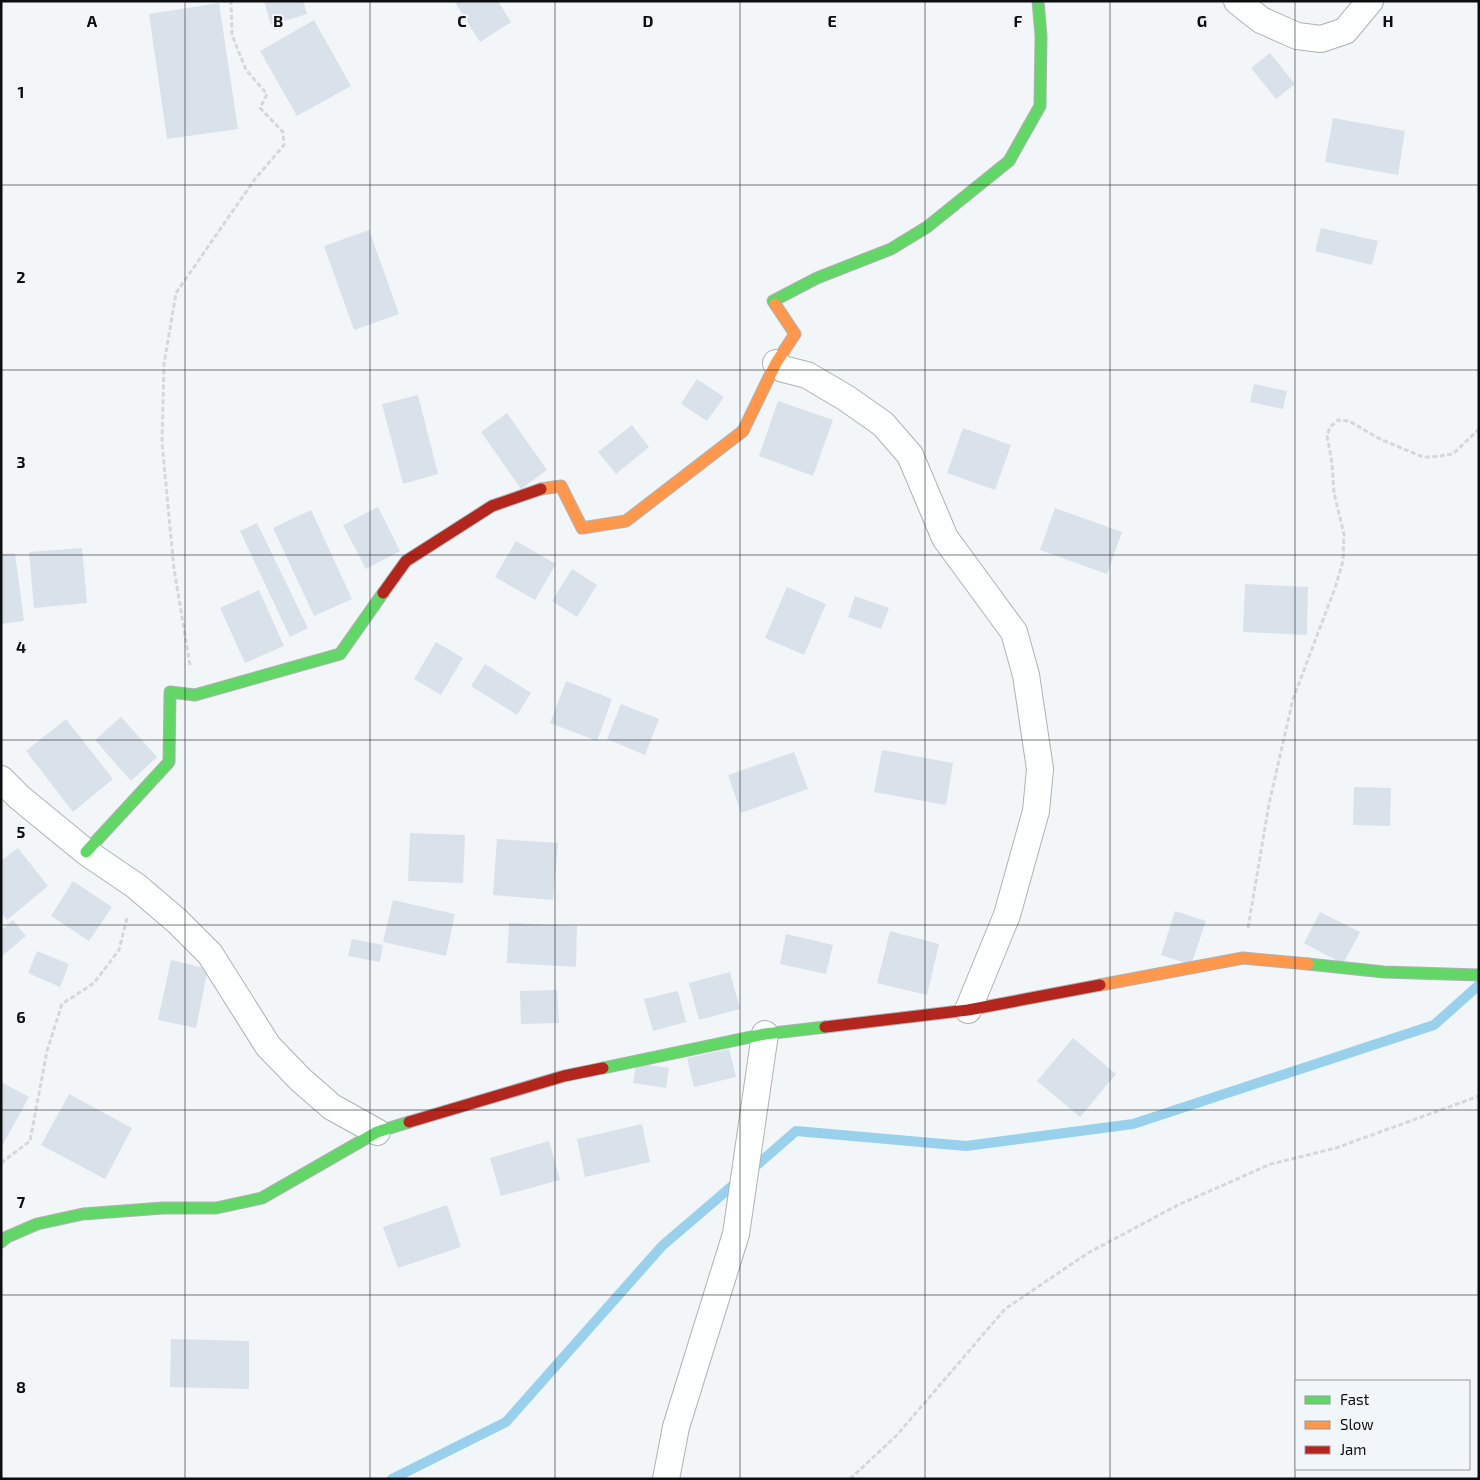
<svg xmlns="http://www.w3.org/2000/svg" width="1480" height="1480" viewBox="0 0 1480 1480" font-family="'Exo 2',sans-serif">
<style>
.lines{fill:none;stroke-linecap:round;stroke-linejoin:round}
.stream{stroke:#99d1ed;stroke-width:10}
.building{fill:#d9e1eb}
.street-casing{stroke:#afb2b4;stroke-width:28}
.fast-casing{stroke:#afb2b4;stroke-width:13}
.slow-casing{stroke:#afb2b4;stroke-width:13}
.jam-casing{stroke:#afb2b4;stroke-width:13}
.path{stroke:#d6d7d8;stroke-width:3;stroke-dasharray:5 2.5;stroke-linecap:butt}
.street{stroke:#fdfefe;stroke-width:26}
.fast{stroke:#63d668;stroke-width:11}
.slow{stroke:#ff974d;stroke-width:11}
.jam{stroke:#b3261e;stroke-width:11}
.grid{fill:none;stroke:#0d0e10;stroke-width:1;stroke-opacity:0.55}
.grid-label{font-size:16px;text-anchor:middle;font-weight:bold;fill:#0d0e10;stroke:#f1f6fb;stroke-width:4;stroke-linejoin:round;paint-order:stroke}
</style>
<rect width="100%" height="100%" fill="#f3f6f9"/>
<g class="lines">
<!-- stream -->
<path class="stream" d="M750 1171 796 1131 966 1146 1133 1124 1434 1025 1479 985
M392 1479 506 1422 662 1246 739 1180"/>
</g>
<!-- building -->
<path class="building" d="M264 1H303L307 14 271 25Z
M454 1H498L511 22 480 42Z
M219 3 238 129 167 139 149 14Z
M314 20 351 86 297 116 260 51Z
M1270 53 1295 84 1276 99 1251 68Z
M1333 118 1405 131 1398 175 1325 162Z
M1321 228 1378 241 1372 265 1315 251Z
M369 230 399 314 354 330 324 246Z
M697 379 724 397 707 421 681 404Z
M1254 384 1287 391 1283 409 1250 402Z
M418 395 438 474 403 484 382 404Z
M778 401 833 420 813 476 759 456Z
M507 413 547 470 521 489 481 432Z
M632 425 649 447 616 474 598 452Z
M963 428 1011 445 995 490 947 473Z
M378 507 400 551 366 569 343 525Z
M1055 508 1122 532 1107 574 1040 550Z
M311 510 352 599 314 616 273 528Z
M257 523 308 628 290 637 240 531Z
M516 541 556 564 535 600 495 577Z
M82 548 87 603 34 608 29 552Z
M15 553 24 621 1 624V554Z
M572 569 597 585 577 617 552 601Z
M1245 584 1308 587 1307 635 1243 632Z
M787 587 826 604 804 655 765 638Z
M259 590 284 646 245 663 220 608Z
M855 596 889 608 881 629 848 617Z
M436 642 463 658 441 695 414 679Z
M485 664 531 693 517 715 471 686Z
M566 681 612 699 597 741 550 723Z
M621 704 659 719 645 755 607 739Z
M121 717 157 757 131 781 95 740Z
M66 719 113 779 73 812 26 751Z
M882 750 953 763 946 805 874 792Z
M794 752 808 789 741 813 728 775Z
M1354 787 1391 788 1390 826 1353 825Z
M410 833 465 835 463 883 408 881Z
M497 839 558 843 553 900 493 895Z
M18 848 48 886 7 920 1 913V861Z
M73 881 112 907 89 941 51 916Z
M393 900 455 914 446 956 383 942Z
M1175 911 1206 921 1191 965 1161 955Z
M1320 912 1360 932 1343 964 1304 943Z
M13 920 26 936 1 957V930Z
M509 923 577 926 576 967 507 963Z
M890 931 939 944 927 995 877 983Z
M786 934 833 945 826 974 780 964Z
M352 939 383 945 380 962 348 956Z
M37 951 69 964 60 987 28 973Z
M171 960 208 969 196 1028 158 1020Z
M730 972 740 1009 699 1020 689 983Z
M557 990 559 1023 521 1024 520 991Z
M678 991 686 1022 653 1031 644 999Z
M1073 1038 1116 1074 1080 1117 1037 1081Z
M729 1049 736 1077 694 1087 687 1058Z
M636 1063 669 1068 666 1088 633 1083Z
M1 1082 29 1097 1 1148Z
M69 1094 132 1128 105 1179 41 1145Z
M642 1124 650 1162 585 1177 577 1139Z
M549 1141 560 1180 501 1196 490 1158Z
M447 1205 461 1247 398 1268 383 1227Z
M171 1339 249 1341V1389L170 1387Z"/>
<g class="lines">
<!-- street casing -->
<g class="street-casing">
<path id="street" d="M1237 1 1261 20 1297 36 1321 39 1345 31 1370 1
M776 363 783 369 807 375 846 398 883 424 910 455 945 538 1014 632 1026 675 1040 769 1036 811 1007 915 968 1010
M1 779 19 797 86 852 136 886 177 921 210 954 268 1046 301 1080 332 1107 377 1132
M666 1479 676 1427 736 1234 765 1034"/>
</g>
<!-- fast casing -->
<g class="fast-casing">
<path id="fast" d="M775 304 773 301 817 278 891 249 927 227 1009 161 1040 106 1041 36 1038 1
M86 852 169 762 170 692 195 695 340 654 383 593
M1308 964 1384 972 1479 975
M603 1068 765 1034 825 1027
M1 1242 7 1237 37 1224 83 1214 163 1208H216L262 1198 377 1132 409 1122"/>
</g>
<!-- slow casing -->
<g class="slow-casing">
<path id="slow" d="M541 489 561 486 582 528 626 521 743 431 776 363 795 334 775 304
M1100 985 1243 958 1308 964"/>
</g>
<!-- jam casing -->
<g class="jam-casing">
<path id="jam" d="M383 593 406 561 492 506 541 489
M825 1027 968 1010 1100 985
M409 1122 564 1076 603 1068"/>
</g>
<!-- path -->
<path class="path" d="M190 665 174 569 162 443 164 364 176 293 255 179 284 145 283 132 260 108 267 94 246 70 232 35 231 1
M1248 928 1269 804 1293 699 1335 588 1343 561 1344 534 1334 493 1332 463 1327 436 1330 427 1338 420 1349 421 1380 439 1423 457H1432L1453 454 1479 429
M1 1163 30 1141 47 1051 62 1004 94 983 119 950 127 918
M850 1479 897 1435 1005 1309 1088 1253 1178 1205 1271 1164 1336 1148 1479 1096"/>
<!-- street -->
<use href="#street" class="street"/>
<!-- fast -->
<use href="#fast" class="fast"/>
<!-- slow -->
<use href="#slow" class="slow"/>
<!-- jam -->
<use href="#jam" class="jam"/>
</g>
<!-- grid -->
<path class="grid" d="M185 1V1479M370 1V1479M555 1V1479M740 1V1479M925 1V1479M1110 1V1479M1295 1V1479M1 185H1479M1 370H1479M1 555H1479M1 740H1479M1 925H1479M1 1110H1479M1 1295H1479"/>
<g class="grid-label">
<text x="92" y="27">A</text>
<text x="278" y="27">B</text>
<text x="462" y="27">C</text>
<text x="648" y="27">D</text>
<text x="832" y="27">E</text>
<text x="1018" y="27">F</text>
<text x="1202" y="27">G</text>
<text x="1388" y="27">H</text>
<text x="21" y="98">1</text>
<text x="21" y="283">2</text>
<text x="21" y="468">3</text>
<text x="21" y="653">4</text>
<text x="21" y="838">5</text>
<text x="21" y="1023">6</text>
<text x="21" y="1208">7</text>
<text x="21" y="1393">8</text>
</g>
<!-- border -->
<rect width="1480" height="1480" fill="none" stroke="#0d0e10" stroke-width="5"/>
<!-- legend -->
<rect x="1295" y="1380" width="175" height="90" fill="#f1f6fb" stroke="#96999d"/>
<rect x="1305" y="1396" width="25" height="8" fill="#63d668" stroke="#96999d"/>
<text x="1340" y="1405" font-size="15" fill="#0d0e10">Fast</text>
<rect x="1305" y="1421" width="25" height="8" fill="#ff974d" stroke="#96999d"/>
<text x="1340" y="1430" font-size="15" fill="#0d0e10">Slow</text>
<rect x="1305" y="1446" width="25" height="8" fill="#b3261e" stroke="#96999d"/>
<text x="1340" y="1455" font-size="15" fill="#0d0e10">Jam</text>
</svg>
